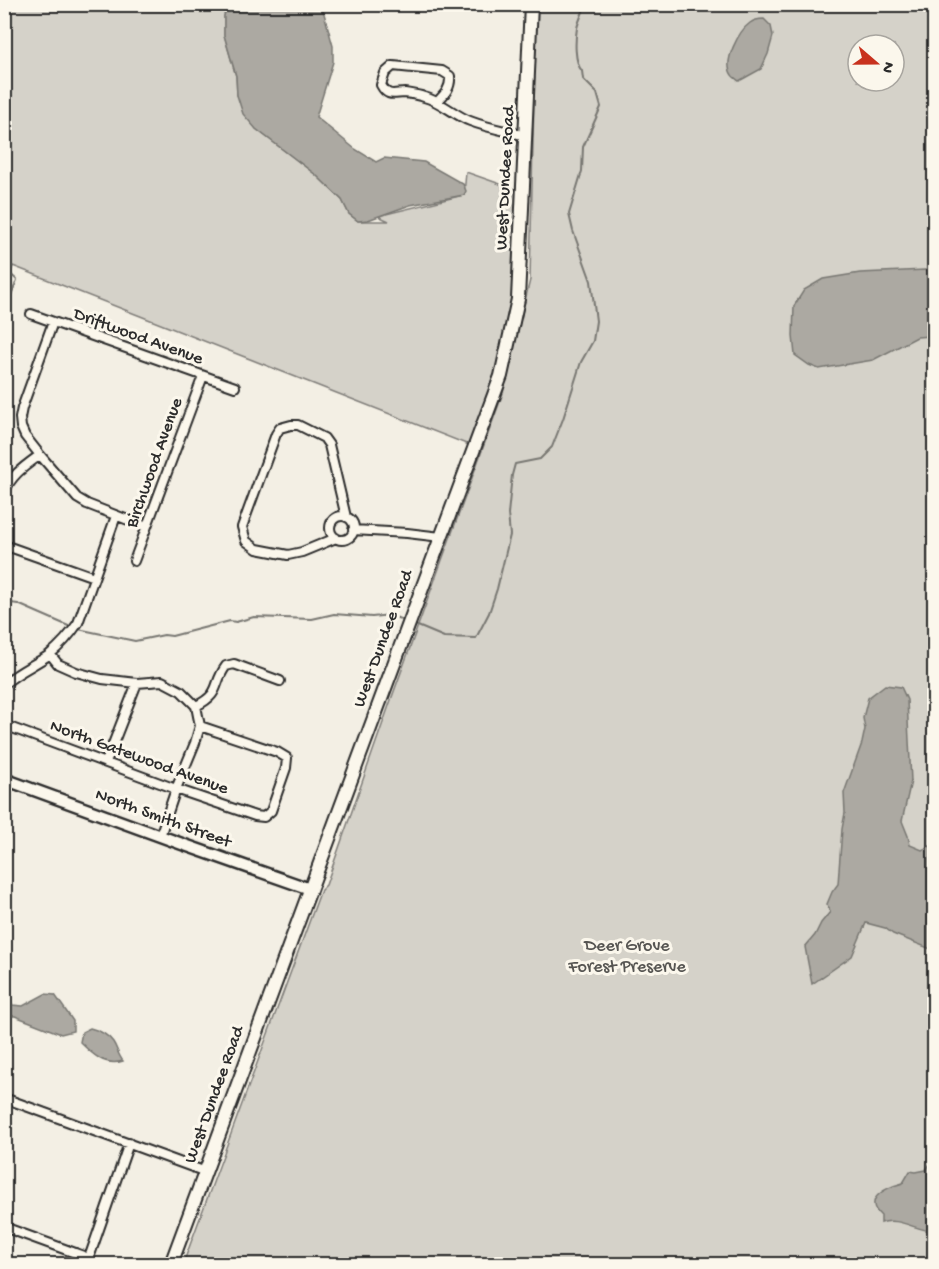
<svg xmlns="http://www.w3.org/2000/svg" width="939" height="1269" viewBox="0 0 939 1269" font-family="'Gochi Hand',sans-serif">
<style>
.green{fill:#d5d2c9;stroke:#807e7a;stroke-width:1.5;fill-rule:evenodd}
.water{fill:#aca9a2;stroke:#787772;stroke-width:1.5}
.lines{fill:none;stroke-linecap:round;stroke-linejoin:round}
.stream{stroke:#787772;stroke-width:2}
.street-casing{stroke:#2b2b2b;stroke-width:12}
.secondary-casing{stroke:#2b2b2b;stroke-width:15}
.primary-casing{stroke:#2b2b2b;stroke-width:16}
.street{stroke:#fbf7ec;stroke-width:8}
.secondary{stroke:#fbf7ec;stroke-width:10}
.primary{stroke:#fbf7ec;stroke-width:12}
.labels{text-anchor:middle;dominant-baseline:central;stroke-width:6;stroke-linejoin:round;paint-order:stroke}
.street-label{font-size:18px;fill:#2b2b2b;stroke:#fbf7ec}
.park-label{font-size:18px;fill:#565552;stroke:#fbf7ec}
</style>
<rect width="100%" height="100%" fill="#f3efe4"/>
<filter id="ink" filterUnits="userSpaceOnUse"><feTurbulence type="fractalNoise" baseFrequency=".0167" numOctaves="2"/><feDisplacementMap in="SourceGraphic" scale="12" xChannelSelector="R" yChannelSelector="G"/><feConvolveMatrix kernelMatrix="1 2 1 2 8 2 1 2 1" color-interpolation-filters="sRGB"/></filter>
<g filter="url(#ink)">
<!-- green -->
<path class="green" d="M5 5H227L224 16V35L236 76 237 95 256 129 316 175 342 200 349 214 358 221H389L378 216 464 195 466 172 523 192 508 343 474 447 13 266 5 288Z
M536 5H934V1264H183L321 890 326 885 392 697 503 393 530 280ZM858 45H894V81H858Z"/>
<!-- water -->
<path class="water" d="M227 5H323V10L333 46V62L316 117 355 149 376 162 384 158 424 162 463 184 466 191 464 195 410 205 368 220 358 221 349 214 342 200 316 175 256 129 243 114 237 95 236 76 224 35V16Z
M764 19 771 26 773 36 768 54 761 69 739 81C738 80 733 77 732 75 722 62 739 31 750 23 754 20 759 19 764 19Z
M925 270 934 272V332L930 336 917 337 873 360 819 369 809 365 795 355 793 336 794 306 804 290 823 279 860 273Z
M885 685 901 687 907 700 911 781 902 821 908 836 910 845 922 850 934 844V953L931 949 893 934 885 928 866 923 852 956 812 984 805 947 815 935 821 923 830 912 827 904 832 892 838 884 842 829 845 813 844 793 862 743 865 729 863 718 868 698Z
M5 965 12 982 8 997 12 1005 23 1006 45 994 55 995 73 1021V1031L61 1034 15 1016H9L5 1023Z
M90 1028C98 1030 108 1035 113 1042 117 1048 118 1055 123 1061 105 1067 92 1054 80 1042L82 1032Z
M934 1158V1231C917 1231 897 1216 881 1223V1216C861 1198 888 1187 903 1183L910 1171 916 1172 926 1170Z"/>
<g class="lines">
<!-- stream -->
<path class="stream" d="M4 271 8 272 17 280 4 313
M4 602 18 604 73 628
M413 624 444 637 476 638 489 613 497 589 510 535 508 514 512 475 515 464 540 459 552 447 563 419 581 362 593 341 596 321 591 281 573 231 569 214 582 171 583 147 601 107 597 93 583 79 582 71C574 62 575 40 577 28 579 20 583 12 586 4
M78 629 135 641 164 635 172 636 230 621 236 622 254 617 312 619 334 614 372 617 390 615 405 621"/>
<!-- street casing -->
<g class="street-casing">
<path id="street" d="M437 102C445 94 451 88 450 76L442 71 393 66 385 73 381 85C388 98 394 93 405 93 411 94 419 95 424 97 441 101 454 115 470 121 488 128 507 131 526 136
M31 314 235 387
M53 322 22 408 20 418 21 427 25 436 40 455 77 498 87 504 146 527
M4 493C11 475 25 466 40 455
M330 528a12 12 0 1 1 24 0a12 12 0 1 1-24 0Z
M353 530 407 533 441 537
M336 538 302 552 288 555 257 549 246 541 242 527 276 434 280 428 291 425H298L324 438 329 445 346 517
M4 545 94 577
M134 561 203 376
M50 654 58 664 76 672 102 679 137 683 162 681 181 691 196 706
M4 684C18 672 34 665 49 655 60 646 70 635 78 623L116 516
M196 706C222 693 212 685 226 666L234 664 280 681
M4 725 176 789 255 816 264 817 271 811 286 768 287 758 277 752 200 726
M106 762 137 683
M160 836 176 789 195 743 200 726 196 706
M4 1098 206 1172
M4 1227 89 1258 129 1143"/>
</g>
<!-- secondary casing -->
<g class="secondary-casing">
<path id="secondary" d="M4 779 182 844 310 889"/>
</g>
<!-- primary casing -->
<g class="primary-casing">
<path id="primary" d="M171 1264 501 376 518 299 531 4"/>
</g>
<!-- street -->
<use href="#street" class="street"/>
<!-- secondary -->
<use href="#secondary" class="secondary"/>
<!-- primary -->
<use href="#primary" class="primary"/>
</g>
</g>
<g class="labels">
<!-- street labels -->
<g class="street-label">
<text transform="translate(506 178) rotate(-87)">West Dundee Road</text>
<text transform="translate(138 337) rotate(20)">Driftwood Avenue</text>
<text transform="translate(155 463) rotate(-70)">Birchwood Avenue</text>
<text transform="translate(384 639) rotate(-70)">West Dundee Road</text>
<text transform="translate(139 758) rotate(20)">North Gatewood Avenue</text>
<text transform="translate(163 819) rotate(20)">North Smith Street</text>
<text transform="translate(215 1095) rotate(-70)">West Dundee Road</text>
</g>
<!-- park labels -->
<g class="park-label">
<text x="627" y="946">Deer Grove<tspan x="627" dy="21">Forest Preserve</tspan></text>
</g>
</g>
<!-- margin -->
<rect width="939" height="1269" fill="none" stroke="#fbf7ec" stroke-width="24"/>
<rect x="12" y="12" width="915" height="1245" fill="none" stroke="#2b2b2b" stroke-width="2" filter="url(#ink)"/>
<!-- north arrow -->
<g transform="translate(876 63) rotate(110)"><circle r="28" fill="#fbf7ec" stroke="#a8a59f" stroke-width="1.5"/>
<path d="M0-4.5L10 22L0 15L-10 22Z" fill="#c8321e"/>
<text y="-9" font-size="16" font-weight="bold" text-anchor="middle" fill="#2b2b2b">N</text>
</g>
</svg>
